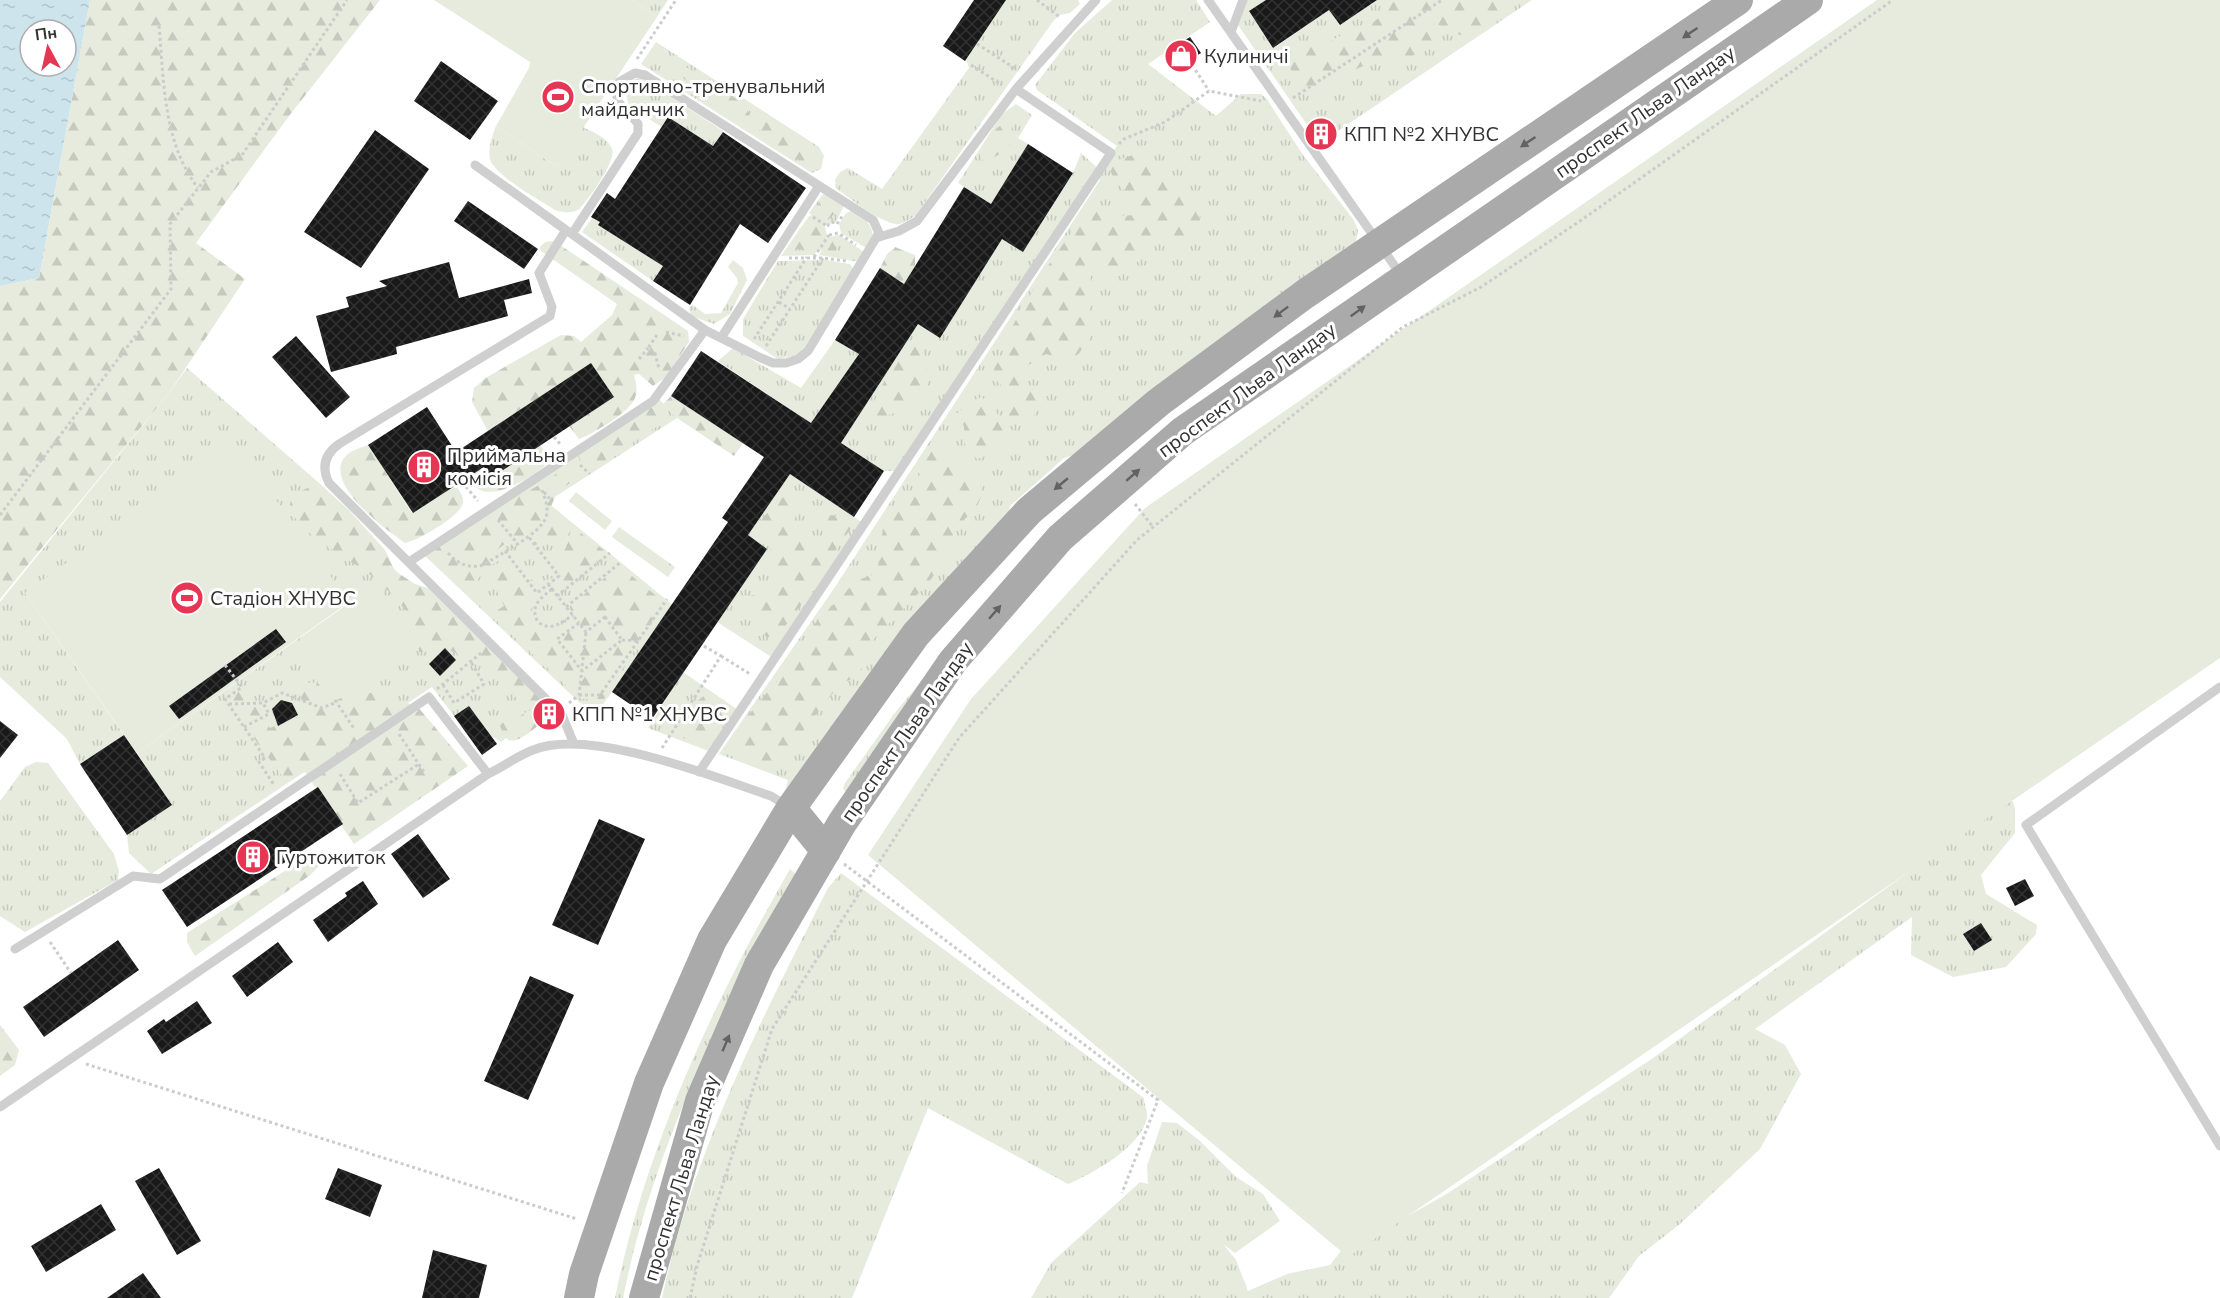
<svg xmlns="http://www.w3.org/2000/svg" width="2220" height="1298" viewBox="0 0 2220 1298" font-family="'Nunito Sans',sans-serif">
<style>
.grass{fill:url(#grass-tufts)}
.forest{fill:url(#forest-firs)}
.garden{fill:#e6ebdd}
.water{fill:url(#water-ripples);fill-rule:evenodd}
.building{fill:url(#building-cross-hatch)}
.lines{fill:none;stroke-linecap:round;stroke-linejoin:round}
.path{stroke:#ccc;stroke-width:3;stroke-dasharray:3 3;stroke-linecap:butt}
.service{stroke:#cfcfcf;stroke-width:9}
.primary{stroke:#aaa;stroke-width:30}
.oneway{fill:#626262}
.labels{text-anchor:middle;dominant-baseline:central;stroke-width:6;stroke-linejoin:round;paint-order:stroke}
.poi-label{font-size:20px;fill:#323232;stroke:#fff;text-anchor:start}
.street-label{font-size:20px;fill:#323232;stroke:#fff}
</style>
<defs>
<pattern id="grass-tufts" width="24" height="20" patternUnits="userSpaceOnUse" patternTransform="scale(1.5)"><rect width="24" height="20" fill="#e6ebdd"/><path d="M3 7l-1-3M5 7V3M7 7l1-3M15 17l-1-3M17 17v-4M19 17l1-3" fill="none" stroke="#c6cabe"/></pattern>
<pattern id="forest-firs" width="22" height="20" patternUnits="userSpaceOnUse" patternTransform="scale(1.5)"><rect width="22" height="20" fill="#e6ebdd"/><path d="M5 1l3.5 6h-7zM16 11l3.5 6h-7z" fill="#c6cabe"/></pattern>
<pattern id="water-ripples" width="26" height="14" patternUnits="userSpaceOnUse" patternTransform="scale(1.5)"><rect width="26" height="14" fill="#cde4ed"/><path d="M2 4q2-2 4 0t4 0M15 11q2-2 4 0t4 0" fill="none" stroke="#b0c4cc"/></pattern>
<pattern id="building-cross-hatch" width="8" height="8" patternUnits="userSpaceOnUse" patternTransform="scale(1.5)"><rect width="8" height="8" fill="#191919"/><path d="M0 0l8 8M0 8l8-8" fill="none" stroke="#323232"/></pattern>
</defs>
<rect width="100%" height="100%" fill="#fff"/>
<!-- grass -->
<path class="grass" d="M631 0H668L657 17Z
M1006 0H1078L1080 4 1070 13 1060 15 1054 20 916 215C910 219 905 223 899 224 883 225 849 198 836 188L835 180 840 172 848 168 882 189 969 68 966 60Z
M1112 0H1196L1210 22 1148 64 1216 116 1241 94H1261L1266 98 1303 155 1353 219 1358 230 1355 246 1089 451 1064 458 1010 506 1008 525 785 792 788 780 719 754 833 590 1100 180 1096 176 895 471H884L841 443 918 324 1002 239 1023 252 1073 173 1081 153 1100 170 1117 146 1037 90 1035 85 1075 33Z
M1247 0H1266L1249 12 1274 48 1329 10 1340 25 1377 0H1532L1332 135 1325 124 1312 132 1238 25Z
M656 42 819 147 824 156 821 169 812 173 641 64Z
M642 78 723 131 713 146 662 127 629 107 625 90 634 79Z
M1016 104 1032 115 1018 138 1028 144 991 204 958 183 1002 114Z
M496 126 557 167 583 127C593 132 608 138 612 149 617 160 588 201 579 209 573 214 564 212 557 211 542 202 494 175 490 159 488 147 492 137 496 126Z
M823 194H827L844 206 836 222 827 225 809 213Z
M853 210C867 219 880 232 868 249L841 233 839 224 846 213Z
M809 216 825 226 827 236 814 255 781 256Z
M593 217 663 266 653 281 582 232Z
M839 235 864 252 859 262 819 255 829 237Z
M733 260 743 268 747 280 730 314 714 324 691 316 689 308 693 305 705 314 721 313 738 283 737 278 728 267Z
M826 260 849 264 854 269 808 349 799 355 778 359 743 336V319L778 261Z
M835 340 859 354 811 423 718 361 733 348 801 388Z
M187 368 319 483 394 569 533 702 531 717 501 742 491 736 469 706 454 716 432 687 151 874 129 853 127 835 172 805 137 753 349 603 25 593 124 735 80 764 67 739 0 677V602L169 393Z
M656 396 677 418 547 502 674 606 599 710 580 703 422 553Z
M790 474 863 523 773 658 717 622 767 549 748 535Z
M576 492 612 521 605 530 569 501Z
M619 527 675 567 668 577 612 537Z
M968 624 849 791H845L843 788 845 783 894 714Z
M683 672 738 710 711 752 648 728Z
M1993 752 2015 808V833L1981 875 1986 894 2037 925 2036 934 2006 967 1953 977 1911 955 1912 917 1755 1029 1785 1045 1801 1074 1760 1149 1680 1224 1639 1256 1609 1298H1031L1051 1263 1140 1182 1148 1184 1147 1166 1162 1122 1177 1123 1200 1141 1236 1177 1263 1194 1280 1221 1235 1253 1224 1245 1236 1260 1248 1291 1287 1274 1330 1265 1359 1228 1404 1218 1445 1195 1656 1056 1907 873Z
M36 762 48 763 114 854 119 871 118 880 25 932 0 916V801L25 767Z
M790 869 796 874C723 1014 655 1141 623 1298H615C646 1146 713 1003 790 869Z
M841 873 1144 1098C1144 1104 1148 1112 1147 1117 1143 1146 1092 1174 1068 1184L928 1108 852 1298H662C693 1152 761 1020 828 888Z"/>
<!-- forest -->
<path class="forest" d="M90 0H380L289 116 196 243 245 279 169 393 0 599V286L39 278Z
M1394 0H1464L1470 4 1487 0H1521L1466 36 1452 33 1434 22 1432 43 1416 55 1367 64 1342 76 1323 93H1308L1289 67C1296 47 1304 47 1324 47 1338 32 1359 33 1375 21 1383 15 1384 6 1394 0Z
M686 67 746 105 749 114 744 119 702 94 683 78Z
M762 121C781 126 816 142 819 163 802 168 761 141 757 124Z
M1005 122 1012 125 1009 148 985 163 980 156 996 129Z
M1142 152 1150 161 1152 172 1177 182 1185 196 1199 203 1200 228 1193 236H1161C1144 267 1125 269 1091 268L1089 320 1094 332C1075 357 1081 363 1046 354L1024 368 1021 381 1037 399 1034 415 1029 421 1014 423 1003 411 1004 388 994 378V369L1009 342 1012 327 1043 273 1089 207 1095 203 1110 216 1144 215 1113 177 1109 167 1112 162Z
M822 198H829L835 204 836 212C829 221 820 222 825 235L838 240 836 251 793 249 790 246Z
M554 241 688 331 689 342 666 377 653 386 639 374 634 375C636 382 638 390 635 398 629 413 594 433 579 439L569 426 488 431 472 402 474 388 487 377 561 335 574 336 581 342 612 315 617 304 541 251 540 247 545 242Z
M895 247 915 255V266L904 284 880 268 887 254Z
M919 339 929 378 926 395 895 413 872 420 866 415C882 392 893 351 919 339Z
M671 396 743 443 734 456 677 418 663 404Z
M982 397 1014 432 999 451 977 459 965 447 964 426 954 415C965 409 970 400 982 397Z
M655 405 663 409 667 420 590 470 582 464 579 457 581 453Z
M939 444C952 459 979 468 981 490 983 510 960 518 953 535 951 539 953 544 951 549 935 582 895 616 870 643L863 656 861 675 840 684 799 736 788 760 775 768C757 764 740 761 728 746L756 705 789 668 787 656 807 646V632L856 581 877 573 883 528 917 489 919 463 932 446Z
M368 445 412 513 456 485C459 491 464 496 463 503 461 516 417 541 405 543 385 529 325 485 344 458 349 451 360 448 368 445Z
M540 445 552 460C538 473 500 499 480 490 472 486 465 466 460 459L473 451 491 478Z
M568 467 576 479 557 492 550 509 572 529 567 536 531 546C516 536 503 542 493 555L498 561 486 569 474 584 480 597 476 601 439 566 433 554 439 546 493 514C503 499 520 496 534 488 546 481 556 473 568 467Z
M319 483 349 510 385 550 395 571 415 584 431 589 541 699 547 717C541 723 517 747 507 739 504 737 502 730 500 726L505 719 518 717 530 710V706L514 696 488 668 477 662 463 659 453 651 419 652C418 645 420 635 417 629 410 611 380 581 364 570 349 560 281 523 291 500 295 492 311 487 319 483Z
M797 490 805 499 796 513 794 526 802 535 821 539 829 515 851 517 856 522 831 555 824 575 785 626 767 638 741 604C752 587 764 598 778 604L774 580 766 570 771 551 769 540 754 529 777 501Z
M574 528 605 551C600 560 572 585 563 589 550 594 545 588 533 600L532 610 541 627C554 630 562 626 571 618L570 606 617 568H622L664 602 604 699H581L499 623 491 614 504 606 495 586 486 579 490 567 503 561 520 579H531L536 583 553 578Z
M311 682 319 684 332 702 352 693H373L385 700 394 699 417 706 468 766 354 844 305 772 285 780 225 699 242 687 270 728 307 713 299 693 300 686Z
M706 694 727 713 720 731 715 736 713 746 699 745 679 736C680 718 693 704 706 694Z
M323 850 328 857 309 876 195 956 187 942V933L310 855Z
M0 1025 19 1050 15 1065 0 1076Z"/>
<!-- garden -->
<path class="garden" d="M434 0H631L657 17 557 167 496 126 529 68 530 62Z
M1877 0H2220V658L1348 1257 868 855 971 699 1145 508Z
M234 441 349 602 137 753 25 593Z
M380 589 417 640 332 702 295 650Z"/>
<!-- water -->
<path class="water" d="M0 0H90L39 278 0 286ZM30 30H66V66H30Z"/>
<!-- building -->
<path class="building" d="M974 0H1006L965 61 943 46Z
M1266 0H1377L1340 25 1329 10 1273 48 1249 11Z
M1190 37 1201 53 1175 69 1165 53Z
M441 61 498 101 470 140 414 101Z
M668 117 713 146 723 132 806 188 768 243 740 224 690 305 653 281 663 266 598 225 600 222 591 217 607 193 615 199Z
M375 130 429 169 361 268 304 232Z
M1028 144 1073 173 1023 252 1002 239 940 338 918 324 841 443 884 471 854 517 790 474 748 535 767 549 652 719 612 692 728 522 722 518 764 457 671 396 701 351 811 423 859 354 835 340 880 268 904 284 964 187 991 204Z
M468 201 538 249 524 269 454 221Z
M449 262 459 298 529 279 532 293 504 300 508 316 396 347 397 354 331 372 316 316 349 307 346 297 387 286 379 281Z
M296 336 350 397 326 418 272 357Z
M591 363 614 397 491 478 484 467 413 513 368 445 427 407 456 452Z
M276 629 286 642 179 719 169 706Z
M445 648 456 660 440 676 429 664Z
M281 700 292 703 298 715 278 726 272 709Z
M469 706 497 744 482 755 454 716Z
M0 721 18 735 0 758Z
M124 735 172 805 127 835 80 764Z
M318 787 343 824 187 927 162 890Z
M599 819 645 839 598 945 552 925Z
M418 834 450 879 423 898 391 854Z
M2025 879 2034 896 2015 906 2006 888Z
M363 881 378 904 328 942 313 920 347 896 345 893Z
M1981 923 1992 940 1974 951 1963 934Z
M118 940 139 970 44 1037 23 1007Z
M278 942 293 962 247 997 232 976Z
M530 976 574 995 528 1100 484 1081Z
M197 1001 212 1023 162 1054 147 1031 164 1019 166 1022Z
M159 1168 201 1241 177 1255 135 1181Z
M338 1168 382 1185 370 1217 325 1199Z
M101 1204 116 1230 46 1272 31 1246Z
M433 1250 487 1265 479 1298H422Z
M143 1273 161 1298H107Z"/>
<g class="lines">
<!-- path -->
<path class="path" d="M1037 0 1061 18
M159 26C164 82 163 142 198 188
M977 44 1016 69
M637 59 676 0
M1189 60 1209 91
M971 65 1002 85
M1293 98 1442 0
M1119 144 1124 139 1165 122 1209 91 1261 101
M813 217 827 226
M837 224 843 215
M827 226 832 222 837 224
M829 235 838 233 856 245
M814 257 829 235
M789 258H823L846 261
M779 302 790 309
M666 332 684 336
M657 335 648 348 655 353 659 369
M754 339 807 257
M766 346 823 258
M639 359 648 348
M554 437 561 445
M580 465 590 474
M462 482 478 501
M544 492 550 499
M1135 504 1153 527
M0 515 171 289 170 224 211 172 242 155 347 0
M498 520 517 543
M505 551 537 593 559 576 528 536
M448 553C458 564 469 569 483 565 498 555 541 534 546 517 549 508 545 498 542 490
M548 584 579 623
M552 589C540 599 529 606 538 622 551 632 561 623 573 615
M557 596 610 553
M566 607 621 562
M605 617 622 640 582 671 557 639 579 623 586 632Z
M622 640 638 641 667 599
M721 656 750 674
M225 665 242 687 225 699 265 758 259 762 274 785
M443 685 454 703 484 684 471 662
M437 689 481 653
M579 695H600L638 641
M335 700 355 730
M569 703 579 695 586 632
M229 704 263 703 282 693 322 708 337 702
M244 727 269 714 263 703
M399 734 424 772
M662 748 721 656 702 645
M340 774 358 803 419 764
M844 864 1158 1100 1122 1193
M50 942 71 973
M86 1064 577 1219
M690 1298 697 1266 772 1029 959 738 1137 540 1403 327 1481 287 1580 221 1893 0"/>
<!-- service -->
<path class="service" d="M1208 0 1401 275
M1231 32 1243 0
M475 165 566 230 572 234 705 330 761 358 773 363H786L798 359 808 351 879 233 873 220 645 75 635 73 619 82C610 103 627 109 638 124V133L572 234
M566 230 539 273 552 307 550 316 339 444C325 454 321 467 329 483L562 715 574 744
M879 237 899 231 917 221 1016 89 1096 0
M721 338 819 186
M409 562 653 401 705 330
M2220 687 2026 825 2220 1146
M699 772 1111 153 1016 89
M15 949 133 876 160 879 429 697 488 774
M0 1107 488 774C503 767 517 756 533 750 590 727 714 777 771 796L787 806"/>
<!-- primary -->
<path class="primary" d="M791 808 826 851
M579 1298 584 1274 649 1083 712 940 791 808 916 634 1029 511 1159 402 1305 294 1738 0
M644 1298 700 1101 759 965 842 823 953 661 1060 538 1183 431 1808 0"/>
</g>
<!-- one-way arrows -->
<defs><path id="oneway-solid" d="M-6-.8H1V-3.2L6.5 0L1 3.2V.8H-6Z" transform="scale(1.5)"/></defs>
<g class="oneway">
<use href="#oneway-solid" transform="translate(1690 33) rotate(146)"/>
<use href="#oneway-solid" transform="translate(1528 142) rotate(146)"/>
<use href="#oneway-solid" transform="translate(1358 311) rotate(-36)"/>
<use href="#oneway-solid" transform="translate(1281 312) rotate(143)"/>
<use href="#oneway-solid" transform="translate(1133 475) rotate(-41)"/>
<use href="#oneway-solid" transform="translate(1061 484) rotate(140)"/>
<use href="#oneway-solid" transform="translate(995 612) rotate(-49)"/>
<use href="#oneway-solid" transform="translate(726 1043) rotate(-67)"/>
</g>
<!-- icons -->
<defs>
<g id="shop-disc" transform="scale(1.725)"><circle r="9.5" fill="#e73654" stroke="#fff"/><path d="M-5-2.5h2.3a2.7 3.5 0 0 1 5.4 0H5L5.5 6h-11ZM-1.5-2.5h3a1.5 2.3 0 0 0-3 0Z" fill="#fff"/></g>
<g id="stadium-disc" transform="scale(1.725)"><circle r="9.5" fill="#e73654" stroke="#fff"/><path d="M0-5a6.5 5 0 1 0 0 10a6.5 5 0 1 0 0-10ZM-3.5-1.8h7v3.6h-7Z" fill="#fff"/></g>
<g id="building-disc" transform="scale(1.725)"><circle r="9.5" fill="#e73654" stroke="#fff"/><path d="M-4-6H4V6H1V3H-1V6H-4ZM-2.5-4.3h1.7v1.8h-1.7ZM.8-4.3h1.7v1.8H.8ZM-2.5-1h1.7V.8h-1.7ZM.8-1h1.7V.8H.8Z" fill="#fff"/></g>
</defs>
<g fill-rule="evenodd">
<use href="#shop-disc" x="1181" y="56"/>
<use href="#stadium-disc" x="558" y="97"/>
<use href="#building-disc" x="1321" y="134"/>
<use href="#building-disc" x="424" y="467"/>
<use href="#stadium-disc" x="187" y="598"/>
<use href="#building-disc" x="549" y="714"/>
<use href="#building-disc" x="253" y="857"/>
</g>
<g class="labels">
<!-- poi labels -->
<g class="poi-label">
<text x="1204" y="56">Кулиничі</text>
<text x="581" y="86">Спортивно-тренувальний<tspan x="581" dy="23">майданчик</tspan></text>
<text x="1344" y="134">КПП №2 ХНУВС</text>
<text x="447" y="455">Приймальна<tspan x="447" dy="23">комісія</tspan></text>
<text x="210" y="598">Стадіон ХНУВС</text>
<text x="572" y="714">КПП №1 ХНУВС</text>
<text x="276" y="857">Гуртожиток</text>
</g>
<!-- street labels -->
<g class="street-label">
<text transform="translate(1645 112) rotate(-35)">проспект Льва Ландау</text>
<text transform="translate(1247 390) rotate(-36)">проспект Льва Ландау</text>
<text transform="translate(907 732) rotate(-55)">проспект Льва Ландау</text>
<text transform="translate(681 1178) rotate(-73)">проспект Льва Ландау</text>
</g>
</g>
<!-- north arrow -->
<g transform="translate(48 48) rotate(352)"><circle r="28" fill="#ffffff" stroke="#adadad" stroke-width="1.5"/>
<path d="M0-4.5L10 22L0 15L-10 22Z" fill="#e73654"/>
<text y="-9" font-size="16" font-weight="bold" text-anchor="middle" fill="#323232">Пн</text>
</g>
</svg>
